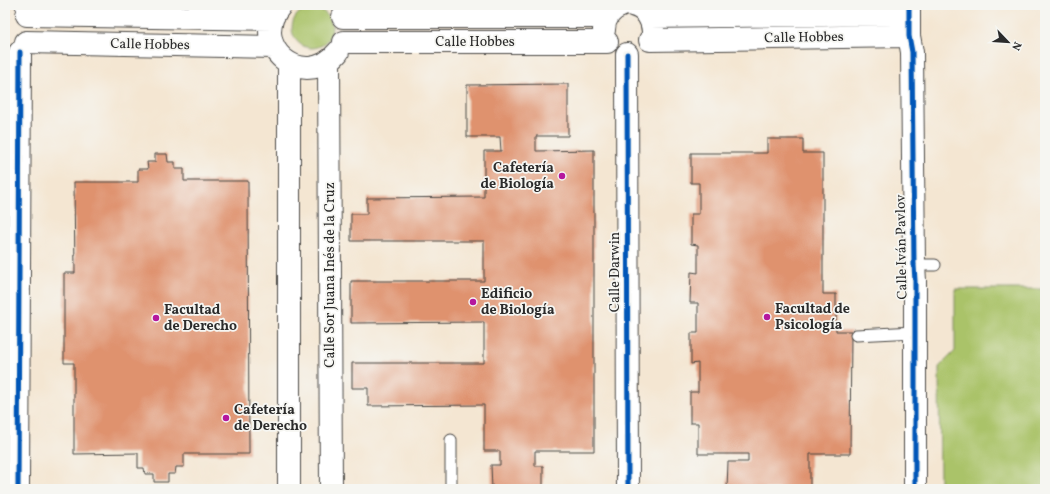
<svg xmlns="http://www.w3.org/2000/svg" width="1050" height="494" viewBox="0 0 1050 494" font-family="Vollkorn,serif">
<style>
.green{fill:#aac369;stroke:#6a774a}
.building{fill:#df926e}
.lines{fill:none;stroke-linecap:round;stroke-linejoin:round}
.service-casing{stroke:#494744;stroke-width:13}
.minor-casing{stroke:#494744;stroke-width:24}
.service{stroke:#fff;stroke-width:11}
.minor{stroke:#fff;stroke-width:22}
.cycleway-casing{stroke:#f6f6f2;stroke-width:8}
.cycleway{stroke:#0057b8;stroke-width:5}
.poi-dot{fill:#b5179e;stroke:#f6f6f2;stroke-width:1.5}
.labels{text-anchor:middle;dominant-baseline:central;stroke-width:3.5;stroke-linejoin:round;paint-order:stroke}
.street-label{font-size:14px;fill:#2b2b2b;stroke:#f6f6f2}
.poi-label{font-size:14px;font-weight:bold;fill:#2b2b2b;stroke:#f6f6f2;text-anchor:start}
</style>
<rect width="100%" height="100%" fill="#f6f6f2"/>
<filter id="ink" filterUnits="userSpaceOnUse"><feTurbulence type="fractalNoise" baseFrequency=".025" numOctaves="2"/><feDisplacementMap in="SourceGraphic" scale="8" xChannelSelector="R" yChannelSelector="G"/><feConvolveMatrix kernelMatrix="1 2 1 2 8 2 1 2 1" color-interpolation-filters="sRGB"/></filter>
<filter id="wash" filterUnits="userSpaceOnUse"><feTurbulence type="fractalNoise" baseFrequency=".012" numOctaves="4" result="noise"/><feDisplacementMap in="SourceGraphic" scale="16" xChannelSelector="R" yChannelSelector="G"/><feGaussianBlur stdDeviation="0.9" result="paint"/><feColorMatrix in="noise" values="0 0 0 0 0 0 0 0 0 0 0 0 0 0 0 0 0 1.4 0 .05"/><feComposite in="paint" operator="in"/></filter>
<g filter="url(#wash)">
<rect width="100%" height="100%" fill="#f4e6d2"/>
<!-- green -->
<path class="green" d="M292 28a20 20 0 1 1 40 0a20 20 0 1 1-40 0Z
M955 289H1045V489H940L939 367 955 351Z"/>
<g id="blocks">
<!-- building -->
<path class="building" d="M568 84V136H536V151L594 150V451H535V466H543V489H492L491 465H500V451H484V405L368 406V388H352V363H484V322L351 323V281H484V241H351V214H367V198L484 197V151H501L500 137H467V85Z
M767 139H803V153H823V294H836V331H851L850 454H810V487L806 488V489H727L728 462H748V454H698V423H690V392H698V363L691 364V333H698V303H690L691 272 698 273V245L691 244V214H699V183H691V153H767Z
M155 154H167L168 162H175V169H184V181H248L249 454H184V467H176L175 474H168V482H154V474H145L144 468H138V453L74 454V363H64V273H75L74 182H138V169H148L147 162H155Z"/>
</g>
</g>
<g filter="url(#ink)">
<use href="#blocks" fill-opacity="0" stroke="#494744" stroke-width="1"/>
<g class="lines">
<!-- service casing -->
<g class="service-casing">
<path id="service" d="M21 6V5
M914 265H935
M856 335 915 332
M451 489V440"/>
</g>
<!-- minor casing -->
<g class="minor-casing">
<path id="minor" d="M281 5C246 44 303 94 338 52
M632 5C645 8 652 18 653 31
M909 5V36L912 52 914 265 915 281V489
M27 15 272 19
M343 17H607
M650 17 909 14
M604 30C604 17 611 9 623 5
M650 40 909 36
M26 42 274 47
M344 42H607
M627 54 628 489
M329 62 331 489
M289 64V489
M18 489 20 52"/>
</g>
<!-- service -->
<use href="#service" class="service"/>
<!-- minor -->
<use href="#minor" class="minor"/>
<!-- cycleway casing -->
<g class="cycleway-casing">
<path id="cycleway" d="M909 5V36L912 52 914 265 915 281V489
M627 54 628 489
M18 489 20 52"/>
</g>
<!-- cycleway -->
<use href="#cycleway" class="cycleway"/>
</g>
</g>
<!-- markers -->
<g class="poi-dot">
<circle cx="562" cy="176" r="4"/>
<circle cx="473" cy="302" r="4"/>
<circle cx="767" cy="317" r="4"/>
<circle cx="156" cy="318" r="4"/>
<circle cx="226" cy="418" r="4"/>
</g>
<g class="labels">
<!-- street labels -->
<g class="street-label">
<text transform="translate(804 38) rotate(-1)">Calle Hobbes</text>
<text x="475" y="42">Calle Hobbes</text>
<text transform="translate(150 45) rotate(1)">Calle Hobbes</text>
<text transform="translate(902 247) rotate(-91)">Calle Iván Pavlov</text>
<text transform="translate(615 272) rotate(-90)">Calle Darwin</text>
<text transform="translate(330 275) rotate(-90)">Calle Sor Juana Inés de la Cruz</text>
</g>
<!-- poi labels -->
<g class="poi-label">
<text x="554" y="168" text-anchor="end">Cafetería<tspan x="554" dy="16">de Biología</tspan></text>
<text x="481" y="294">Edificio<tspan x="481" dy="16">de Biología</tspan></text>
<text x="775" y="309">Facultad de<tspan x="775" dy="16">Psicología</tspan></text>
<text x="164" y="310">Facultad<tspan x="164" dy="16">de Derecho</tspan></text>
<text x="234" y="410">Cafetería<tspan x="234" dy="16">de Derecho</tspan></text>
</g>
</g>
<!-- margin -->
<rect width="1050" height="494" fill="none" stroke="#f6f6f2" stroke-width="20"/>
<!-- north arrow -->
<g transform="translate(1008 42) rotate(115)" stroke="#f6f6f2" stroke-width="3" paint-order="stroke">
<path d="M0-3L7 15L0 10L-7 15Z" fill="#2b2b2b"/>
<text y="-6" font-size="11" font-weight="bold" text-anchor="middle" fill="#2b2b2b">N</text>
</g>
</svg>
